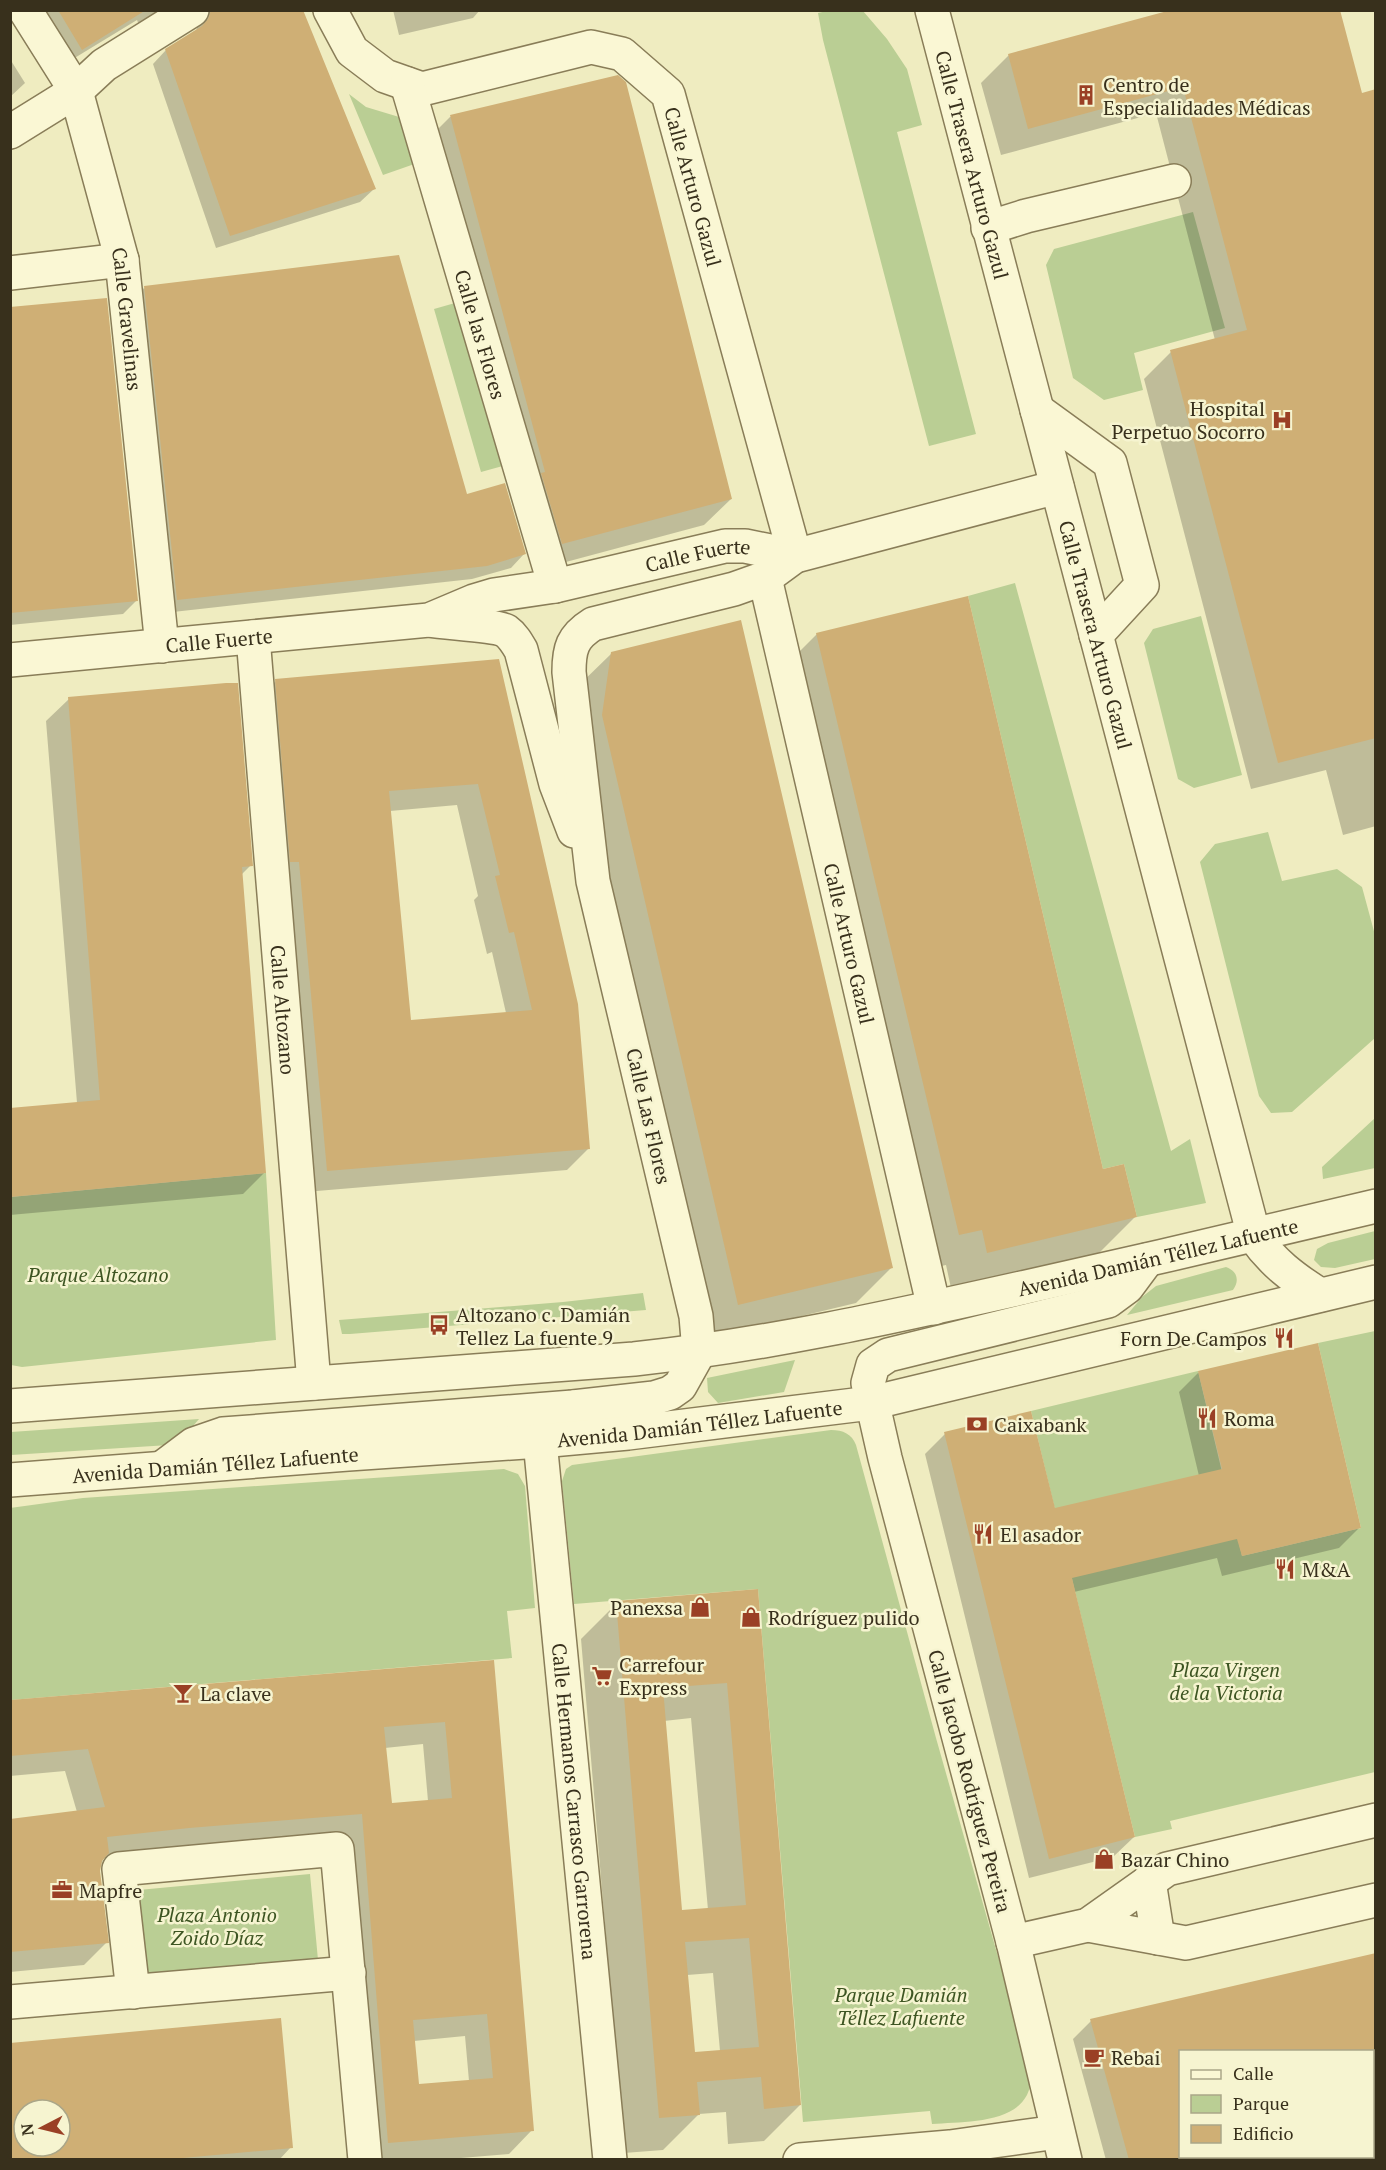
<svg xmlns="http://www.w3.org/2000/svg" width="1386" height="2170" viewBox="0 0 1386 2170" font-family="'PT Serif',serif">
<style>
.green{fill:#bace94}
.shadow{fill:#0003;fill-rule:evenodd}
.building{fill:#cfaf75;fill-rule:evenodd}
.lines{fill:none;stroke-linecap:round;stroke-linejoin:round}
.minor-casing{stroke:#897d58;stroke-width:36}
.minor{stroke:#faf7d4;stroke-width:33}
.labels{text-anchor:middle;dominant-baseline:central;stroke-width:5;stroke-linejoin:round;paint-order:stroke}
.poi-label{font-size:20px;fill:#38301c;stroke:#f6f4d0;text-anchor:start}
.street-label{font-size:20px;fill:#38301c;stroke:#f6f4d0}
.park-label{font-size:20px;font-style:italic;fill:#3d5522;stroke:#f6f4d0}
</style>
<rect width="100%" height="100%" fill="#efecc0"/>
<!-- green -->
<path class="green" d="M827 11H863L887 39 907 69 922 125 897 132 976 434 929 446 823 40 818 13Z
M349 94 366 107 409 120 423 161 383 175Z
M1193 212 1225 328 1134 353 1143 390 1104 400 1073 378 1046 265 1054 249Z
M462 301 510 464 481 472 434 309Z
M1015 583 1171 1151 1190 1139 1206 1203 1137 1217 1124 1164 1103 1169 968 596Z
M1201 616 1242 775 1194 788 1178 779 1144 643 1153 629Z
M1268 832 1282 881 1337 869 1362 887 1375 935V1038L1292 1112 1271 1113 1259 1096 1200 862 1215 844Z
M1375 1118V1168L1323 1179 1322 1167Z
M266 1173 276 1340 22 1367 11 1365V1197Z
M1375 1231V1259L1335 1268 1321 1267 1314 1260 1317 1249 1328 1243Z
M1226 1267C1237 1271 1240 1280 1233 1290L1127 1315 1142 1297 1156 1286Z
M643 1293 646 1310 350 1334H342L339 1320 563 1302Z
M1375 1331V1772L1170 1821 1172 1829 1135 1837 1031 1411 1198 1371 1242 1556 1361 1528 1318 1343Z
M795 1360 784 1392 718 1403 708 1392 707 1378Z
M199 1419 193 1426 169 1445 11 1455V1432Z
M831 1430C843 1430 852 1434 856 1445L936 1738 1031 2073C1034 2125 968 2121 932 2124L930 2111 803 2122 758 1589 574 1604 562 1481 566 1469 572 1465Z
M504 1469 518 1474 525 1486 535 1608 507 1611 512 1658 11 1700 10 1508 83 1498Z
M310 1874 318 1960 124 1978 117 1892Z"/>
<!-- shadow -->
<path class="shadow" d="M37 10H162L139 25 137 20 68 62Z
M191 10H302L374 189 360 202 216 248 153 64 166 50 196 32 198 23Z
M393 10H480L473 18 399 35Z
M1009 55 1361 95 1376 91V826L1343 835 1326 770 1251 789 1144 379 1171 352 1215 340 1156 113 1001 155 981 83Z
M10 59 25 83 10 97Z
M618 77 731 499 704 525 536 570 424 143 450 117Z
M144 288 466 496 524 554 511 568 472 579 164 613 131 302Z
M10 309 137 600 123 614 10 625Z
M817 634 1102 1171 1135 1217 1099 1253 951 1288 946 1265 923 1270 781 670Z
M612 653 892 1267 856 1303 702 1340 567 751 575 689Z
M498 661 589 1148 567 1170 305 1192 254 703 276 681ZM457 805 478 896 474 900 487 954 492 952 506 1013 409 1022 390 811Z
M69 699 251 865 241 875 265 1172 243 1194 10 1215V1109L77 1103 46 721Z
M1199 1372 1359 1528 1339 1548 1222 1576 1217 1558 1074 1592 1134 1837 1113 1857 1029 1878 925 1454 945 1434 1054 1510 1199 1476 1179 1392Z
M757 1591 800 2105 764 2141 728 2144 726 2112 699 2114 663 2150 624 2153 581 1639 617 1603ZM691 1718 708 1910 681 1912 664 1721ZM713 1973 720 2051 693 2053 687 1975Z
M492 1661 532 2130 509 2154 437 2160H365L339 1836 103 1858 99 1871 107 1942 84 1965 10 1972V1820L77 1812 65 1771 10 1776V1701ZM423 1744 428 1801 391 1804 385 1748ZM465 2036 469 2081 418 2086 414 2041Z
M1376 1955V2160H1106L1073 2039 1091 2021ZM1180 2052H1372V2156H1180Z
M10 2045 291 2147 279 2160H10ZM24 2110H60V2146H24Z"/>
<!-- building -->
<path class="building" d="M58 10H146L82 50Z
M211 10H303L376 189 230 236 165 49 202 26 208 19Z
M1171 10H1340L1362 93 1376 89V738L1278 763 1170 350 1247 330 1183 87 1028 129 1008 54Z
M618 75 626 82 732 499 562 544 541 473 545 472 450 115Z
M399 255 467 494 505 483 526 554 487 566 177 600 144 286Z
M107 298 138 601 10 613V307Z
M968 596 1103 1169 1124 1164 1137 1217 987 1253 982 1230 959 1235 816 633Z
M741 620 893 1268 738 1305 602 715 611 652Z
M499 659 578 1004 590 1149 327 1171 299 862H290L275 679ZM478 784 500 875 495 876 509 933 514 932 532 1010 411 1020 389 791Z
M226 683H238L253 866 242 867 266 1173 10 1197V1108L100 1100 68 697Z
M1318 1343 1361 1528 1242 1556 1237 1539 1072 1578 1135 1837 1049 1859 944 1432 1031 1411 1055 1508 1222 1469 1198 1371Z
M758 1589 801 2105 764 2109 761 2077 697 2082 700 2115 659 2118 616 1601ZM727 1683 746 1905 682 1910 663 1688ZM749 1938 759 2047 695 2052 685 1942Z
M494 1660 534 2131 388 2143 362 1814 189 1828 107 1837 109 1853 102 1861 100 1871 109 1943 10 1952V1819L105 1807 88 1749 10 1756V1700ZM445 1722 452 1798 392 1803 384 1727ZM487 2014 493 2078 419 2084 413 2020Z
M1376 1953V2052H1180V2160H1129L1090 2019Z
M281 2018 293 2148 161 2160H10V2043ZM24 2110H60V2146H24Z"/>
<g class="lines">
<!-- minor casing -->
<g class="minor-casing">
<g id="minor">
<path id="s1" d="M25 10 76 91 122 260 162 646"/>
<path id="s2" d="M330 10 352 51 385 76 422 89 591 47 622 54 668 94 795 556"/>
<path id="s3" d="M932 10 1254 1236C1272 1262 1293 1278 1320 1295"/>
<path id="s4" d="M407 84 555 586"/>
<path d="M10 132 76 91 104 65 192 10"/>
<path d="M988 228 1026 216 1174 181"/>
<path d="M10 273 122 260"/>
<path d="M1037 410 1110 463 1142 585 1096 635"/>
<path id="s5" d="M765 578 934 1308"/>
<path d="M430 620C446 623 496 625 506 631 513 636 517 643 521 650L556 784 574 831"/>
<path id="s6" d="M253 637 314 1383"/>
<path id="s7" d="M10 660 429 620 474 601 494 595 555 586 725 546H745L795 556"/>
<path d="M699 1352 696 1316 593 881 569 672C569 649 572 637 593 624L734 589 765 578 795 556 1057 487"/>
<path id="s8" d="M10 1406 634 1359C767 1345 896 1316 1026 1287 1143 1261 1259 1234 1376 1206"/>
<path id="s9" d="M573 1407 553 1422 540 1441 610 2160"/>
<path d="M162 1468 194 1444 223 1434 573 1407 654 1398 670 1393 680 1386 699 1352"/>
<path id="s10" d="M10 1480 348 1454 540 1441 628 1433 871 1403 1376 1282"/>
<path d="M1149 1881 1158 1938"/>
<path d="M1088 1925 1186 1943 1376 1900"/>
<path d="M1013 1942 1088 1925 1167 1869 1376 1820"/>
<path d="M133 1992 119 1869 337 1849 365 2160"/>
<path d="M10 2002 349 1973"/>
<path d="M800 2160 950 2147 1057 2132"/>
<path d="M1065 2160 1013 1942 885 1458 868 1383 873 1365 888 1355 1108 1301 1127 1287 1147 1260"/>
</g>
</g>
<!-- minor -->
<use href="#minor" class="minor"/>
</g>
<!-- icons -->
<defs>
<g id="building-bare" transform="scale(1.62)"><path d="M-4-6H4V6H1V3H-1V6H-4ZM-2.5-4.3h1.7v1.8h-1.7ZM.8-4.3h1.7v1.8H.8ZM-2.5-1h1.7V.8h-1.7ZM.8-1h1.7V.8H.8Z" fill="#9a4025" stroke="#f6f4d0" stroke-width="2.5" paint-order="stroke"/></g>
<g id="hospital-bare" transform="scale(1.62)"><path d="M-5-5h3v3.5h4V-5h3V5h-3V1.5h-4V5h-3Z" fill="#9a4025" stroke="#f6f4d0" stroke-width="2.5" paint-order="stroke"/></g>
<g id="bus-bare" transform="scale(1.62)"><path d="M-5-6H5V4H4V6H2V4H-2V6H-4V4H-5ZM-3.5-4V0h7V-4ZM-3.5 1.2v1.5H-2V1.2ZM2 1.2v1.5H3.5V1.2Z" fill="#9a4025" stroke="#f6f4d0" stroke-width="2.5" paint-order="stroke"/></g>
<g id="restaurant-bare" transform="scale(1.62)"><path d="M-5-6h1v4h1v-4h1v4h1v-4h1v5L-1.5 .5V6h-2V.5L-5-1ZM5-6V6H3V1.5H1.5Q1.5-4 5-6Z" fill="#9a4025" stroke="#f6f4d0" stroke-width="2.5" paint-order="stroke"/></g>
<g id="bank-bare" transform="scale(1.62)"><path d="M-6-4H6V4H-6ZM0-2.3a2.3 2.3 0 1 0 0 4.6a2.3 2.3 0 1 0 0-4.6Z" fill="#9a4025" stroke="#f6f4d0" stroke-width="2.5" paint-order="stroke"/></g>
<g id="shop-bare" transform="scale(1.62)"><path d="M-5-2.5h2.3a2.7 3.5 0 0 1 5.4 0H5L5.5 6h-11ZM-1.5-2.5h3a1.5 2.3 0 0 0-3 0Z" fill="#9a4025" stroke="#f6f4d0" stroke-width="2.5" paint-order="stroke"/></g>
<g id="supermarket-bare" transform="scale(1.62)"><path d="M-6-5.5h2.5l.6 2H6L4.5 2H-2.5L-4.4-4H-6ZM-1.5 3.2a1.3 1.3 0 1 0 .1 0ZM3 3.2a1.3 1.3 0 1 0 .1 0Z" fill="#9a4025" stroke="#f6f4d0" stroke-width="2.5" paint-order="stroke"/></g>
<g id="bar-bare" transform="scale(1.62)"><path d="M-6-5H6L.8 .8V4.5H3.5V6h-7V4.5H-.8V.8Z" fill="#9a4025" stroke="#f6f4d0" stroke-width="2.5" paint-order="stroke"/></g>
<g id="office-bare" transform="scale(1.62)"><path d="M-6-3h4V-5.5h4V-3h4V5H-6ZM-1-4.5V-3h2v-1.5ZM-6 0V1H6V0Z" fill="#9a4025" stroke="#f6f4d0" stroke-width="2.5" paint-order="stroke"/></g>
<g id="cafe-bare" transform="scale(1.62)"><path d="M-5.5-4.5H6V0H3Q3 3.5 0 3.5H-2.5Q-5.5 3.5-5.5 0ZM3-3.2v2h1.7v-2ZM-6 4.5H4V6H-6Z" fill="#9a4025" stroke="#f6f4d0" stroke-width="2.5" paint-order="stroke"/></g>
</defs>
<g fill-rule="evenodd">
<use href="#building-bare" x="1086" y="95"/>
<use href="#hospital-bare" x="1282" y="420"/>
<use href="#bus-bare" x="439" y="1325"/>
<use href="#restaurant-bare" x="1284" y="1338"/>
<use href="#restaurant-bare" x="1207" y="1418"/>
<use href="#bank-bare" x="977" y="1424"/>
<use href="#restaurant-bare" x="983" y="1534"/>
<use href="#restaurant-bare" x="1285" y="1569"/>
<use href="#shop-bare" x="700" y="1607"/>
<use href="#shop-bare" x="751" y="1617"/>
<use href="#supermarket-bare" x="602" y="1676"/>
<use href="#bar-bare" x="183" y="1693"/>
<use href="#shop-bare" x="1104" y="1859"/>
<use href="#office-bare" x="62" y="1890"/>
<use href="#cafe-bare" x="1094" y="2057"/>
</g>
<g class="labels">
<!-- poi labels -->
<g class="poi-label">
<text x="1103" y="84">Centro de<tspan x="1103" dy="23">Especialidades Médicas</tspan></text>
<text x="1265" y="408" text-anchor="end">Hospital<tspan x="1265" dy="23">Perpetuo Socorro</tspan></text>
<text x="456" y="1314">Altozano c. Damián<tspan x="456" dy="23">Tellez La fuente 9</tspan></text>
<text x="1267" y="1338" text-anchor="end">Forn De Campos</text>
<text x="1224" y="1418">Roma</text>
<text x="994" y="1424">Caixabank</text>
<text x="1000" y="1534">El asador</text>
<text x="1302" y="1569">M&amp;A</text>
<text x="683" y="1607" text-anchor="end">Panexsa</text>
<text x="768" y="1617">Rodríguez pulido</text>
<text x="619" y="1664">Carrefour<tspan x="619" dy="23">Express</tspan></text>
<text x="200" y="1693">La clave</text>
<text x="1121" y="1859">Bazar Chino</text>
<text x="79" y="1890">Mapfre</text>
<text x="1111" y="2057">Rebai</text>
</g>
<!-- street labels -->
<g class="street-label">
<text stroke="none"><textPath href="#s3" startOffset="160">Calle Trasera Arturo Gazul</textPath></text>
<text stroke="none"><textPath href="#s2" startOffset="490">Calle Arturo Gazul</textPath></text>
<text stroke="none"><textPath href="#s1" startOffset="330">Calle Gravelinas</textPath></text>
<text stroke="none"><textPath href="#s4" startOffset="261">Calle las Flores</textPath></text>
<text stroke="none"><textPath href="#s7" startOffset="699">Calle Fuerte</textPath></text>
<text stroke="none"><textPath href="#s3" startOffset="646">Calle Trasera Arturo Gazul</textPath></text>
<text stroke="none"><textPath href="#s7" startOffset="210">Calle Fuerte</textPath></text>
<text stroke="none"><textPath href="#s5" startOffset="375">Calle Arturo Gazul</textPath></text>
<text stroke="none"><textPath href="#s6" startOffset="374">Calle Altozano</textPath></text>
<text transform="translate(649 1116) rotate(77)">Calle Las Flores</text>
<text stroke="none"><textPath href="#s8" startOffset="1160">Avenida Damián Téllez Lafuente</textPath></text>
<text stroke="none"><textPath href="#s10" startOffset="692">Avenida Damián Téllez Lafuente</textPath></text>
<text stroke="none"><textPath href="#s10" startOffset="206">Avenida Damián Téllez Lafuente</textPath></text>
<text transform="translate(970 1781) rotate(75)">Calle Jacobo Rodríguez Pereira</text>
<text stroke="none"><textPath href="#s9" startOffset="410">Calle Hermanos Carrasco Garrorena</textPath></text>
</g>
<!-- park labels -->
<g class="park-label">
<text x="98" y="1274">Parque Altozano</text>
<text x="1226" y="1669">Plaza Virgen<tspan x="1226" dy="23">de la Victoria</tspan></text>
<text x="217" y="1914">Plaza Antonio<tspan x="217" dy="23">Zoido Díaz</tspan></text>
<text x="901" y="1994">Parque Damián<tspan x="901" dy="23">Téllez Lafuente</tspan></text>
</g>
</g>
<!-- border -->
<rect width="1386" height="2170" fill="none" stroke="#38301c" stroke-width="24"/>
<!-- legend -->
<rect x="1179" y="2050" width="195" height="108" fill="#f6f4d0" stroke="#aaa688" stroke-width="1.5"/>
<rect x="1191" y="2070" width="30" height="9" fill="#faf7d4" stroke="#aaa688" stroke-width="1.5"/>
<text x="1233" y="2080" font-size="18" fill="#38301c">Calle</text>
<rect x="1191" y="2095" width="30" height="18" fill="#bace94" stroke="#aaa688" stroke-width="1.5"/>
<text x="1233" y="2110" font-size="18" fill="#38301c">Parque</text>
<rect x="1191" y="2125" width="30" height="18" fill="#cfaf75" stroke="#aaa688" stroke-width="1.5"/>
<text x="1233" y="2140" font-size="18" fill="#38301c">Edificio</text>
<!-- north arrow -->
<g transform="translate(42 2128) rotate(263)"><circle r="28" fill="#f6f4d0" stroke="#aaa688" stroke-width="1.5"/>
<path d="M0-4.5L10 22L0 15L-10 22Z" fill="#9a4025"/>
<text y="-9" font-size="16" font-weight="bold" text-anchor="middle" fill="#38301c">N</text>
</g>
</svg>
